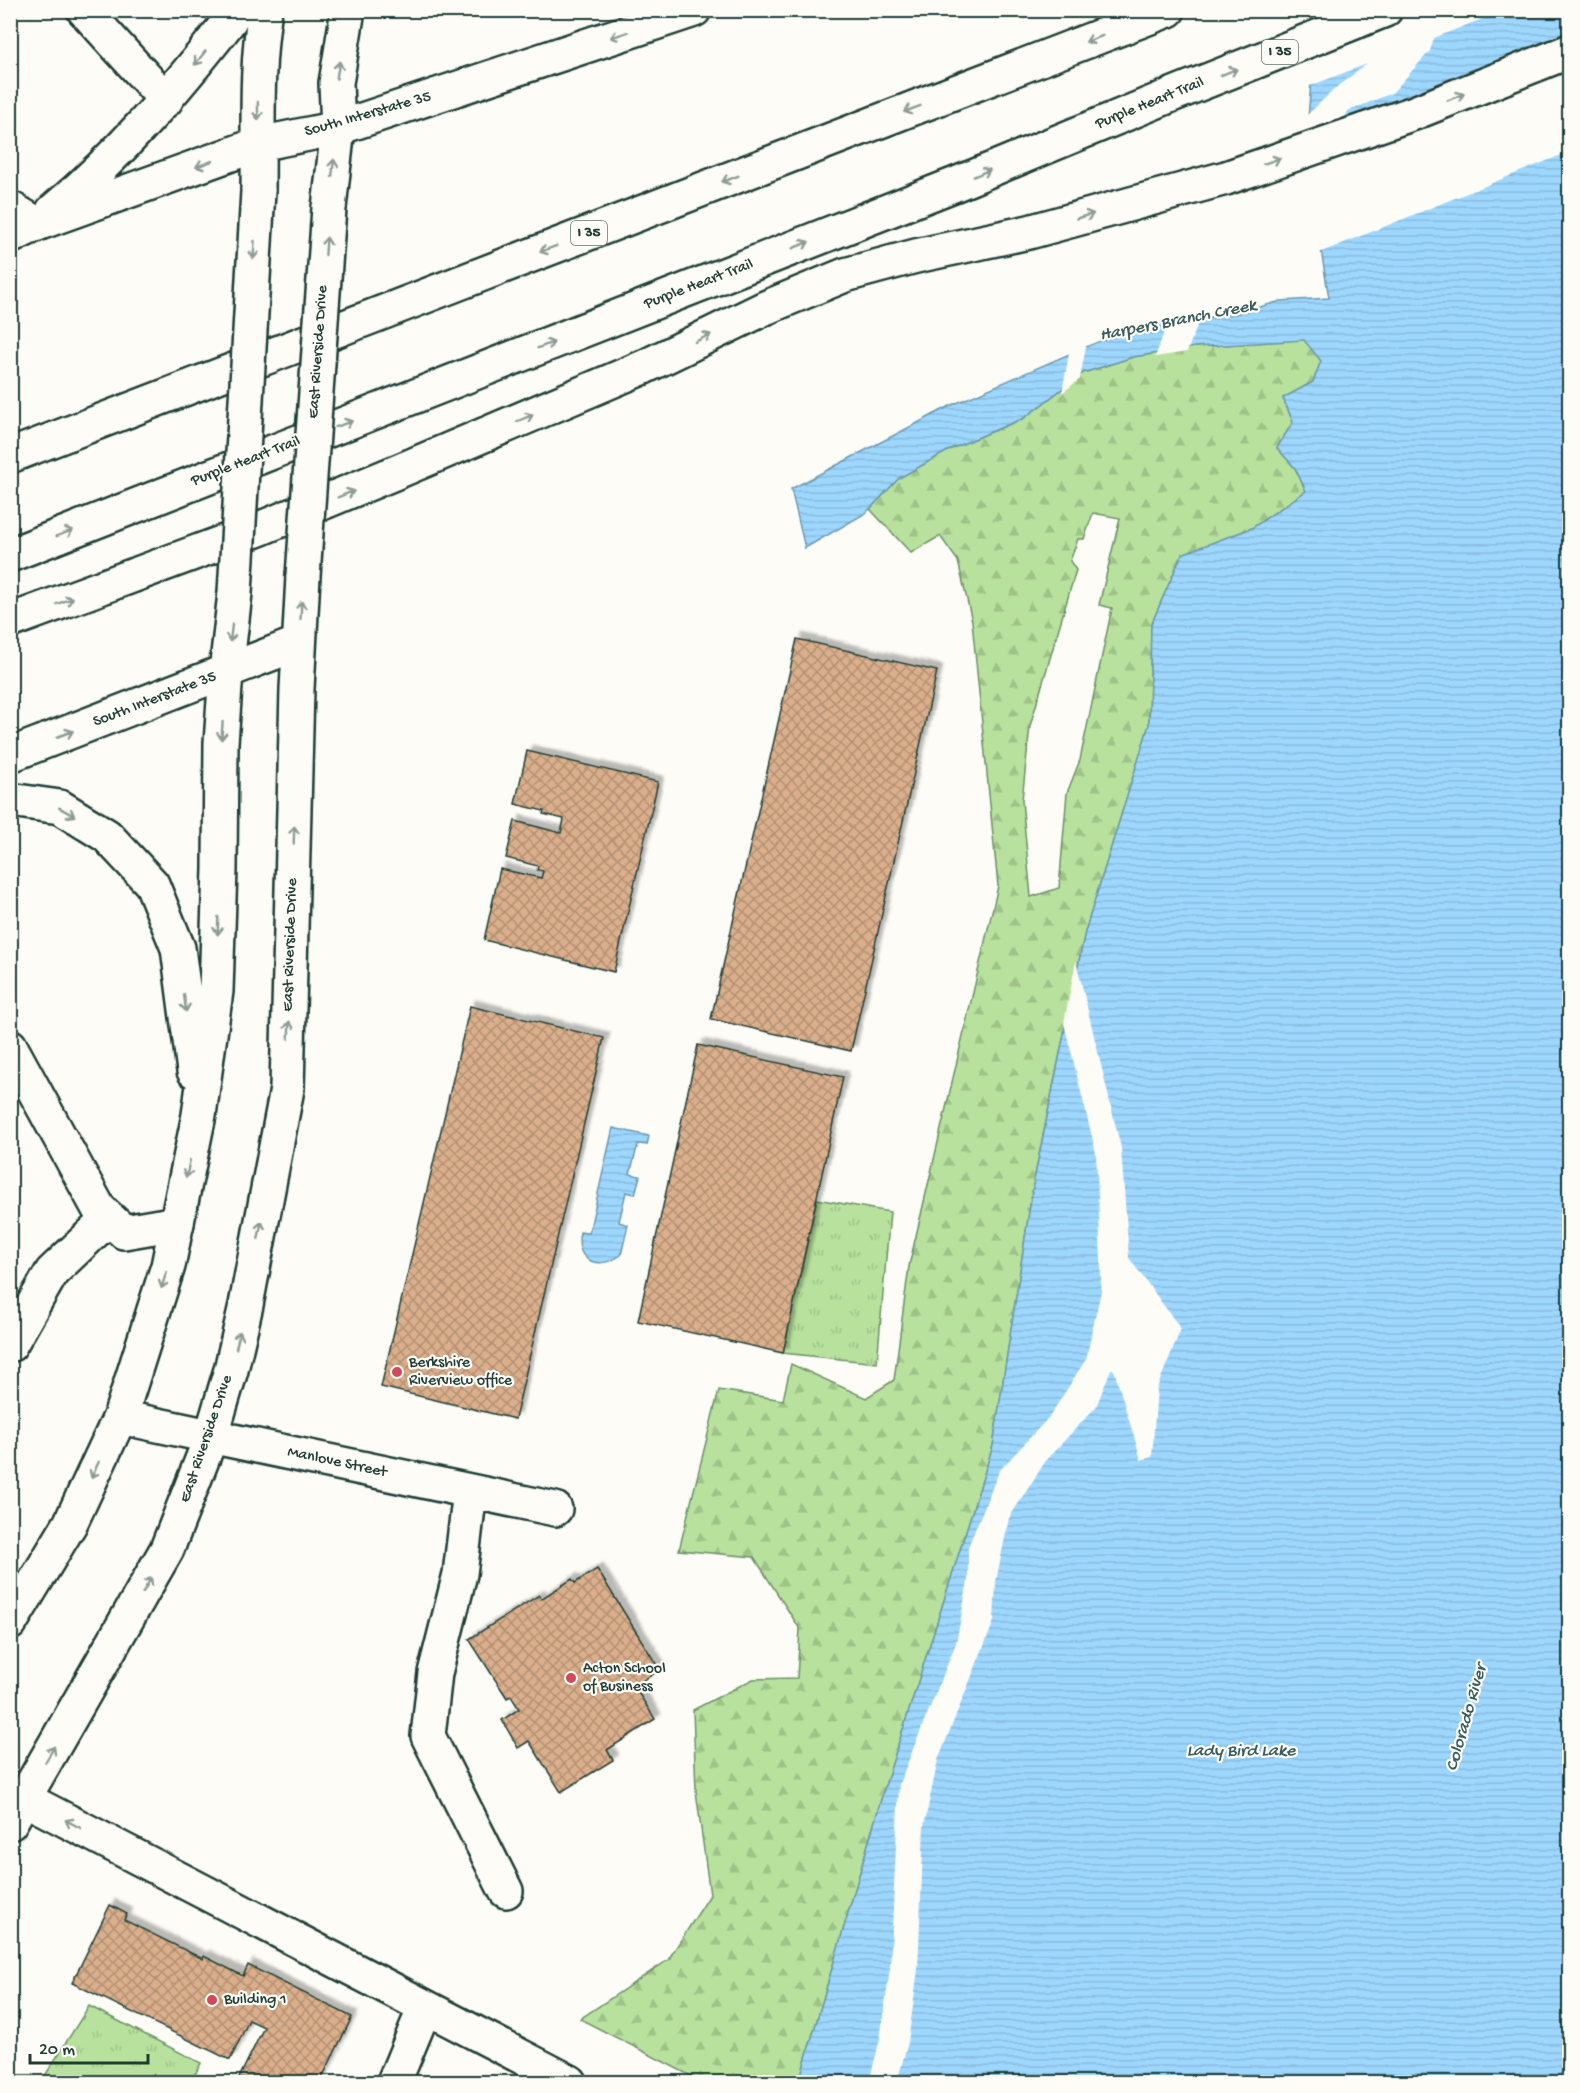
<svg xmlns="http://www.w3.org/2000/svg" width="1580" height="2093" viewBox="0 0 1580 2093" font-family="'Gochi Hand',sans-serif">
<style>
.forest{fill:url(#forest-firs);stroke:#6c8f68;stroke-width:1.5;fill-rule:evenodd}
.park{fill:url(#park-tufts);stroke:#6c8f68;stroke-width:1.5}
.water{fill:url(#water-rules);stroke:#6b99ad;stroke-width:1.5}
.pier{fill:#fdfcf7}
.building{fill:url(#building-cross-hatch);stroke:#1f3d34;stroke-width:1.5;filter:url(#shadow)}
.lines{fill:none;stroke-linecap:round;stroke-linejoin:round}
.minor-casing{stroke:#1f3d34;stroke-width:38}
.major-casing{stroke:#1f3d34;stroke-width:38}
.highway-casing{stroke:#1f3d34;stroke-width:38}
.minor{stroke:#fdfcf7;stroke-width:33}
.major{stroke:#fdfcf7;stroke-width:33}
.highway{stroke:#fdfcf7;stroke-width:33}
.major-bridge-casing{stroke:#1f3d34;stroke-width:38;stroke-linecap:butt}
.major-bridge{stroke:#fdfcf7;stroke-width:33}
.oneway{stroke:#8e9c96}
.poi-dot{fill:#d1495b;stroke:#fdfcf7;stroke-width:2}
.labels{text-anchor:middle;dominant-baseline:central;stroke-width:4.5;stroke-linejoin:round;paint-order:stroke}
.shield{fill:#fdfcf7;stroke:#62766e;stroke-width:1.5}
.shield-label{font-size:15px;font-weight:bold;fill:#1f3d34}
.street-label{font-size:16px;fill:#1f3d34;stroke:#fdfcf7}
.poi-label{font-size:16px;fill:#1f3d34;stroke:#fdfcf7;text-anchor:start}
.water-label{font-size:18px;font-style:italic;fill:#385c5c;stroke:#fdfcf7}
</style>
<defs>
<pattern id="forest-firs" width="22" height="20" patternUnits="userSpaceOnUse" patternTransform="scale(1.5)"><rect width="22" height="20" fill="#b8e19d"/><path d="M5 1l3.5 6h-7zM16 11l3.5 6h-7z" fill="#9ec288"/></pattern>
<pattern id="park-tufts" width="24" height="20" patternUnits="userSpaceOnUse" patternTransform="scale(1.5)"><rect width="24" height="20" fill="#b8e19d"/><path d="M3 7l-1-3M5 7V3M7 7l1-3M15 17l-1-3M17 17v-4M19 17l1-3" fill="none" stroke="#9ec288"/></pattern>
<pattern id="water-rules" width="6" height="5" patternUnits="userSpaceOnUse" patternTransform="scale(1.5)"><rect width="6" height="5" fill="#9ed7fe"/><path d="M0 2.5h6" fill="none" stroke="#88b9da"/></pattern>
<pattern id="building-cross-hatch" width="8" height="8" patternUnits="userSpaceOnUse" patternTransform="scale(1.5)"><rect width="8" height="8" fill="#dbaf8c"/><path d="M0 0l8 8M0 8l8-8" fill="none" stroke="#b19073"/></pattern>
<filter id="shadow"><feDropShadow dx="5.5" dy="-5.5" stdDeviation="1.5" flood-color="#0004"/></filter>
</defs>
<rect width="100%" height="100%" fill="#fdfcf7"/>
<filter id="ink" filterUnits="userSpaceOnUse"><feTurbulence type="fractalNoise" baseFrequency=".0167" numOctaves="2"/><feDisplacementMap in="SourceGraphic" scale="12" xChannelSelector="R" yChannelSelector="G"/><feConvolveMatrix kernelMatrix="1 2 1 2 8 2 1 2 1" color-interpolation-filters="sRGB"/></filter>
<g filter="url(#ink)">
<!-- forest -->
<path class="forest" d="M1305 339 1321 361 1313 382 1283 398 1293 422 1277 448 1295 468 1306 491 1252 528 1182 554 1151 625 1149 725 1085 932 1034 1180 993 1446 885 1786 799 2082H703L580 2019 668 1960 710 1895 696 1791 693 1710 753 1679 797 1678 800 1629 754 1557 679 1550 719 1390 783 1400 791 1364 866 1398 894 1380 909 1266 998 886 972 621 958 561 940 536 911 553 870 509 899 478 953 448 1024 418 1083 373 1133 357 1195 347ZM1093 513 1120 518 1099 605 1112 608 1080 760 1067 793 1059 888 1031 897 1022 800 1030 726 1076 570 1070 561 1078 539H1084Z"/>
<!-- park -->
<path class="park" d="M817 1199 890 1212 877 1363 783 1353Z
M89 2006 201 2063 191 2082H41Z"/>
<!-- water -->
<path class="water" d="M1317 11H1569V2082H799L885 1786 993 1446 1034 1180 1085 932 1149 725 1151 625 1182 554 1252 528 1306 491 1295 468 1277 448 1293 422 1283 398 1313 382 1321 361 1304 340 1195 347 1133 357 1083 373 1024 418 953 448 899 478 866 513 805 548 791 489 952 405 1097 342 1158 323 1235 314 1281 301 1329 298 1305 154Z
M613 1128 649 1136 647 1145 638 1144 630 1174 640 1176 635 1194 626 1192 619 1222 628 1225 621 1255C599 1271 574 1262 580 1232L589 1233Z"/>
<!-- pier -->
<path class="pier" d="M1314 10 1502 11 1434 38 1430 51 1392 93 1348 111 1345 117 1392 101 1569 32V152L1319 253 1302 154 1305 117 1339 85 1367 64 1307 87Z
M1201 315 1187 352 1155 357 1169 319Z
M1128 329 1086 346 1080 379 1062 393 1069 353 994 383 1096 339Z
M1076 961 1121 1148 1129 1258 1181 1329 1157 1388 1152 1457 1141 1460 1114 1370 1111 1369 1096 1407 1047 1459 1009 1518 996 1581 994 1621 938 1760 924 1826 918 1969 908 2042 897 2082H869L880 2039 890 1969 899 1784 956 1643 968 1581V1547L999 1471 1050 1416 1086 1359 1101 1291V1259L1096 1153 1064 1023Z"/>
<!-- building -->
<path class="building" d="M797 639 937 671 851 1051 711 1019Z
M527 751 658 782 614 972 484 940 500 869 541 878 543 871 537 870 538 866 506 858 515 821 561 833 564 819 543 814 544 811 515 804Z
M470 1006 604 1038 515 1419 381 1387Z
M698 1045 843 1077 783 1353 638 1321Z
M597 1569 660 1670 634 1686 655 1719 607 1750 613 1760 561 1792 529 1741 518 1748 502 1720 519 1709 511 1696 507 1698 469 1639 539 1595 541 1599 572 1579 575 1583Z
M110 1905 127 1914 124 1920 203 1959 204 1956 243 1976 248 1965 352 2017 320 2082H237L264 2027 249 2020 230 2060 72 1983Z"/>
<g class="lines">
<!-- minor casing -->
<g class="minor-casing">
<path id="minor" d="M84 10 166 100
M10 208 37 224
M10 1046 99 1209 124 1232 177 1223
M10 1345 52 1272 109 1218
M120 1417 555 1509
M470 1491 460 1574 435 1673 428 1736 506 1891
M25 1799 570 2082
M394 2082 425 2007"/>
</g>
<!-- major casing -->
<g class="major-casing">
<path id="major" d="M258 191C259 131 255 70 265 10
M329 208 338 128 336 83 348 10
M53 211C121 154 176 89 230 20L235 10
M10 237 37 224 259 144 338 128 694 10
M10 621 259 529 399 471 644 367 765 308 845 275 916 256 1029 232 1226 178 1414 113 1570 51
M10 755 299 643
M10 800 60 807 107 836 152 884 178 948 194 1071
M10 1623 70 1524 120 1417 168 1266 199 1115 216 991 220 869 221 743 226 672 235 593
M10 1823 167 1549 211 1437 231 1370 246 1305 287 1089 297 689 303 576"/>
</g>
<!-- highway casing -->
<g class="highway-casing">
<path id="highway" d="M10 456 1168 10
M10 555 956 184 1174 94 1385 10"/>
</g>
<!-- minor -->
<use href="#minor" class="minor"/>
<!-- major -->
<use href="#major" class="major"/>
<!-- highway -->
<use href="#highway" class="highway"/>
<!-- major-bridge casing -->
<g class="major-bridge-casing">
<path id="major-bridge" d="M303 576 329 208
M235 593 258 191"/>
</g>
<!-- major-bridge -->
<use href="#major-bridge" class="major-bridge"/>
</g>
<!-- one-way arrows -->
<defs><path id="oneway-shaft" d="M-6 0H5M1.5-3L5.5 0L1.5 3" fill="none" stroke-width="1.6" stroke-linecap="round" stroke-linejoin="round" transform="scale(1.5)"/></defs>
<g class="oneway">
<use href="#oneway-shaft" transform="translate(619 35) rotate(162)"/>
<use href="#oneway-shaft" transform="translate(1094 39) rotate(159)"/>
<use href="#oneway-shaft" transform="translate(200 58) rotate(128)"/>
<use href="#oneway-shaft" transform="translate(338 70) rotate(-80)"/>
<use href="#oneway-shaft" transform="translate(1229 72) rotate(-22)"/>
<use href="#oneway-shaft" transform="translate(1456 97) rotate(-22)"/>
<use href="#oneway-shaft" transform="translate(912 109) rotate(159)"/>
<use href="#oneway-shaft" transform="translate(258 111) rotate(89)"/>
<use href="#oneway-shaft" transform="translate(1272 161) rotate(-19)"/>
<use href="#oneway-shaft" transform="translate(204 164) rotate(160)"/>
<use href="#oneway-shaft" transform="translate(333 168) rotate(-84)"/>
<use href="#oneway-shaft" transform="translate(982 173) rotate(-23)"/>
<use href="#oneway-shaft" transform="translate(730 179) rotate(159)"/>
<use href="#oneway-shaft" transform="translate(1085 216) rotate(-16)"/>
<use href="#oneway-shaft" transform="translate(801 245) rotate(-22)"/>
<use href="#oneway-shaft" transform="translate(326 246) rotate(-86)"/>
<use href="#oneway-shaft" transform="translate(548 249) rotate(159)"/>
<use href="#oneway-shaft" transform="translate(254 250) rotate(93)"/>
<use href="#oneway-shaft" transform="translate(703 338) rotate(-26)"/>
<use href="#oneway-shaft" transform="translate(546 345) rotate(-21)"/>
<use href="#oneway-shaft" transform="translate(525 418) rotate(-23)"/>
<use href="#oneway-shaft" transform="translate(344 424) rotate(-21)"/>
<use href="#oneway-shaft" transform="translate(346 494) rotate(-22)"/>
<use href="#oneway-shaft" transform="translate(65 533) rotate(-21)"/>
<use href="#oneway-shaft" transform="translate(65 601) rotate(-20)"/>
<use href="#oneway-shaft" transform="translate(301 610) rotate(-87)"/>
<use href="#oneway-shaft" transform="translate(231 633) rotate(97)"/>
<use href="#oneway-shaft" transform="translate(222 731) rotate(94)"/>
<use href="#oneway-shaft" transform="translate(65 734) rotate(-21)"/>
<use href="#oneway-shaft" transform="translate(67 812) rotate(29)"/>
<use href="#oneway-shaft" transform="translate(294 835) rotate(-88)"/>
<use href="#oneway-shaft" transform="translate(218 926) rotate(92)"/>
<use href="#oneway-shaft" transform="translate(185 1003) rotate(83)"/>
<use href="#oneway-shaft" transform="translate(289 1030) rotate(-88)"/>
<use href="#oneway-shaft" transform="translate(188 1169) rotate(102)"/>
<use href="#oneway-shaft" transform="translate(260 1230) rotate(-79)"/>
<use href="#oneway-shaft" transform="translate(164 1280) rotate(107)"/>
<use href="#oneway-shaft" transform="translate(238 1340) rotate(-77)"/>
<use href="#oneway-shaft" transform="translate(95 1470) rotate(115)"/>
<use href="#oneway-shaft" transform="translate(147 1585) rotate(-60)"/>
<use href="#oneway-shaft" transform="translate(50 1754) rotate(-60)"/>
<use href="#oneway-shaft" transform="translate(73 1824) rotate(-152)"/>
</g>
</g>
<!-- markers -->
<g class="poi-dot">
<circle cx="397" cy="1372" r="6"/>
<circle cx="571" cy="1678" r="6"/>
<circle cx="212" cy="2000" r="6"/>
</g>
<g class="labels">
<!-- shield labels -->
<g class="shield">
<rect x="1262" y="40" width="36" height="24" rx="4.5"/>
<rect x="571" y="221" width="36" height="24" rx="4.5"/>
</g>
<g class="shield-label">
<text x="1280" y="52">I 35</text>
<text x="589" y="233">I 35</text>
</g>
<!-- street labels -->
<g class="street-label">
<text transform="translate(1150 104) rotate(-22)">Purple Heart Trail</text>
<text transform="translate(368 115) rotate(-16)">South Interstate 35</text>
<text transform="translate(699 285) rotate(-21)">Purple Heart Trail</text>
<text transform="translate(319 352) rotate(-86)">East Riverside Drive</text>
<text transform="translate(246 462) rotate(-21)">Purple Heart Trail</text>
<text transform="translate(155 700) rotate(-21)">South Interstate 35</text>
<text transform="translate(291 945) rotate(-88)">East Riverside Drive</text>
<text transform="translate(207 1439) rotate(-71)">East Riverside Drive</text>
<text transform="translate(337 1463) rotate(12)">Manlove Street</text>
</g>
<!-- poi labels -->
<g class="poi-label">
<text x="409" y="1363">Berkshire<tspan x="409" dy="18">Riverview office</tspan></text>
<text x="583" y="1669">Acton School<tspan x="583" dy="18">of Business</tspan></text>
<text x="224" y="2000">Building 1</text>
</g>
<!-- water labels -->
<g class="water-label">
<text transform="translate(1178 321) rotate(-11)">Harpers Branch Creek</text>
<text transform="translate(1467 1718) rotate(-74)">Colorado River</text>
<text x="1241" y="1751">Lady Bird Lake</text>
</g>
</g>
<!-- margin -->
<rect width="1580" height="2093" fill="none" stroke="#fdfcf7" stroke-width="36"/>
<rect x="18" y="18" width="1544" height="2057" fill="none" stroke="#1f3d34" stroke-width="2" filter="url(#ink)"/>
<!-- scale -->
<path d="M30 2054v9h118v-9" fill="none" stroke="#1f3d34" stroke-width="3"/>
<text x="39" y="2054" font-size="18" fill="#1f3d34" stroke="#fdfcf7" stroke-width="4.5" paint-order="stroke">20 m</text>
</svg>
